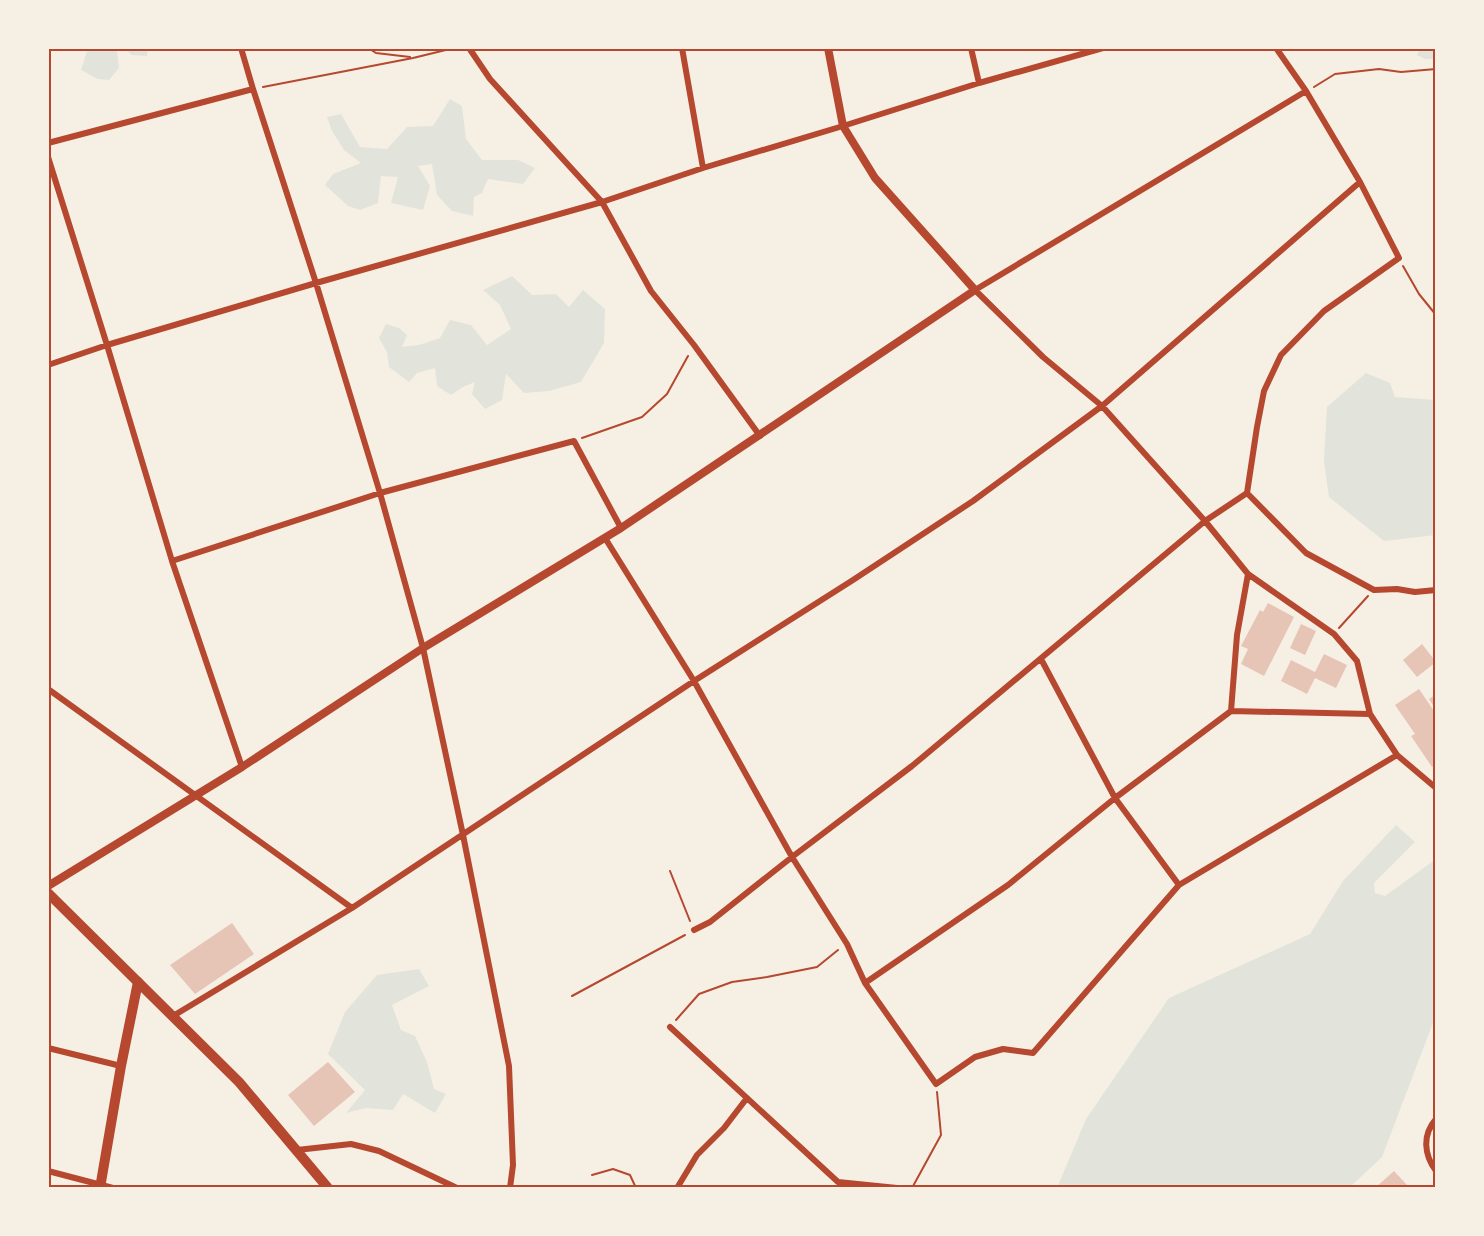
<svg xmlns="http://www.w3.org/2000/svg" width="1484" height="1236" viewBox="0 0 1484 1236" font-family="'PT Sans Narrow',sans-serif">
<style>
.green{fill:#e2e4dc}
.building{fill:#e6c5b7}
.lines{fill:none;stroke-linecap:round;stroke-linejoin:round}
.path{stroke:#b5482f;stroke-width:2}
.minor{stroke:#b5482f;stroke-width:6}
.tertiary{stroke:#b5482f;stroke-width:8}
.secondary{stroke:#b5482f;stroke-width:10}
.primary{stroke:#b5482f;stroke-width:10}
.neatline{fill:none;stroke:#b5482f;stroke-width:2}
</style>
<rect width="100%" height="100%" fill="#f6efe4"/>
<!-- green -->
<path class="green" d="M88 48H147L148 50 147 56 132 55 125 49 117 51 119 68 109 80 98 79 81 70Z
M1420 48H1436V59H1425L1417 55Z
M450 99 462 106 466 139 482 160H518L535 168 523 184 488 179 482 193 474 197 473 216 452 211 437 195 432 164 418 166 430 186 423 210 391 203 398 177 381 176 378 203 360 210 348 206 325 185 333 174 361 163 344 150 332 131 327 117 341 114 360 147 387 149 407 127 433 126Z
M512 276 532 295 556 294 569 307 583 290 605 309 604 343 581 382 549 391 524 393 506 374 502 400 485 409 472 394 475 382 463 387 451 395 437 386 435 368 417 373 409 382 389 367 387 352 379 338 386 324 399 328 407 335 402 347 419 345 440 338 450 320 471 325 487 345 511 329 500 305 483 290Z
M1366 373 1390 383 1395 397 1436 400V535L1384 541 1329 497 1324 462 1327 407Z
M1396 825 1415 842 1374 883 1375 893 1385 896 1436 859V1015L1382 1157 1349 1188H1057L1086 1119 1169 998 1310 934 1343 881Z
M419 969 429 986 392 1005 401 1030 415 1036 427 1062 434 1089 446 1094 435 1113 403 1094 393 1110 366 1108 346 1113 365 1090 328 1054 345 1012 377 975Z"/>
<!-- building -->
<path class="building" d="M1268 603 1294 617 1264 676 1241 664 1248 649 1241 646 1260 610 1263 612Z
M1301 624 1316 631 1305 655 1290 648Z
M1422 644 1436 662 1417 677 1403 660Z
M1324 654 1347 665 1336 688 1315 678 1307 694 1281 681 1291 660 1315 672Z
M1419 689 1436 714V764L1432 767 1411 736 1415 734 1395 705Z
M1436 694V710L1429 699Z
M232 923 254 954 195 994 170 965Z
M328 1062 355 1092 314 1126 288 1095Z
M1394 1171 1407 1185 1403 1188H1375Z"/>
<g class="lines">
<!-- path -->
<path class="path" d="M368 48 376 53 410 57
M263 87 413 58 454 48
M1314 87 1335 74 1379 69 1401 72 1436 69
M1403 266 1419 294 1436 315
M582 438 642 417 667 394 688 356
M1339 628 1368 596
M670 871 690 921
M572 996 685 935
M676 1020 699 994 732 982 767 977 817 967 838 950
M592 1175 613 1169 630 1175 636 1188
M912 1188 941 1135 937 1092"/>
<!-- minor -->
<path class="minor" d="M241 48 253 89 316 283 380 493 423 648 463 835 509 1066 513 1165 510 1188
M469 48 490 79 602 202 651 291 694 345 760 436
M682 48 703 168
M971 48 979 83
M1306 91 975 290 1043 357 1102 406 1205 521 1248 574 1334 634 1357 661 1370 714 1397 755 1436 788
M48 143 253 89
M48 157 107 345 172 561 242 767
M48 365 107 345 316 283 602 202 703 168 843 126 979 83 1103 48
M1247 493 1306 553 1374 590 1397 589 1415 592 1436 590
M605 538 694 681 792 857 847 944 865 983 936 1084 975 1057 1003 1049 1033 1053 1179 885 1397 755
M172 561 380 493 574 441 621 528
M1248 574 1237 635 1231 711 1370 714
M1041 659 1115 798 1179 885
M48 689 352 908
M694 930 710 922 792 857 912 766 1205 521 1247 493 1257 427 1264 391 1281 355 1324 311 1399 258 1360 182 1306 91 1276 48
M865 983 1008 885 1115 798 1231 711
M173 1016 352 908 694 681 853 580 973 501 1102 406 1360 182
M670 1027 838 1182 897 1188
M48 1048 121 1066
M1436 1119C1422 1135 1424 1155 1436 1171
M297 1150 351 1144 379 1151 457 1188
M48 1171 113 1188
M677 1188 697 1155 724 1128 747 1098"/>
<!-- tertiary -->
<path class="tertiary" d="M48 886 242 767 423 648 621 528 975 290 875 178 843 126 828 48"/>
<!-- secondary -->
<path class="secondary" d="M100 1188 121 1066 138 982"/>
<!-- primary -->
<path class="primary" d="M48 893 239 1082 328 1188"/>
</g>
<!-- border -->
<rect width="1484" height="1236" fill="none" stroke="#f6efe4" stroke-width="99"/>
<rect x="50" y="50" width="1384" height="1136" class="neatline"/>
</svg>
